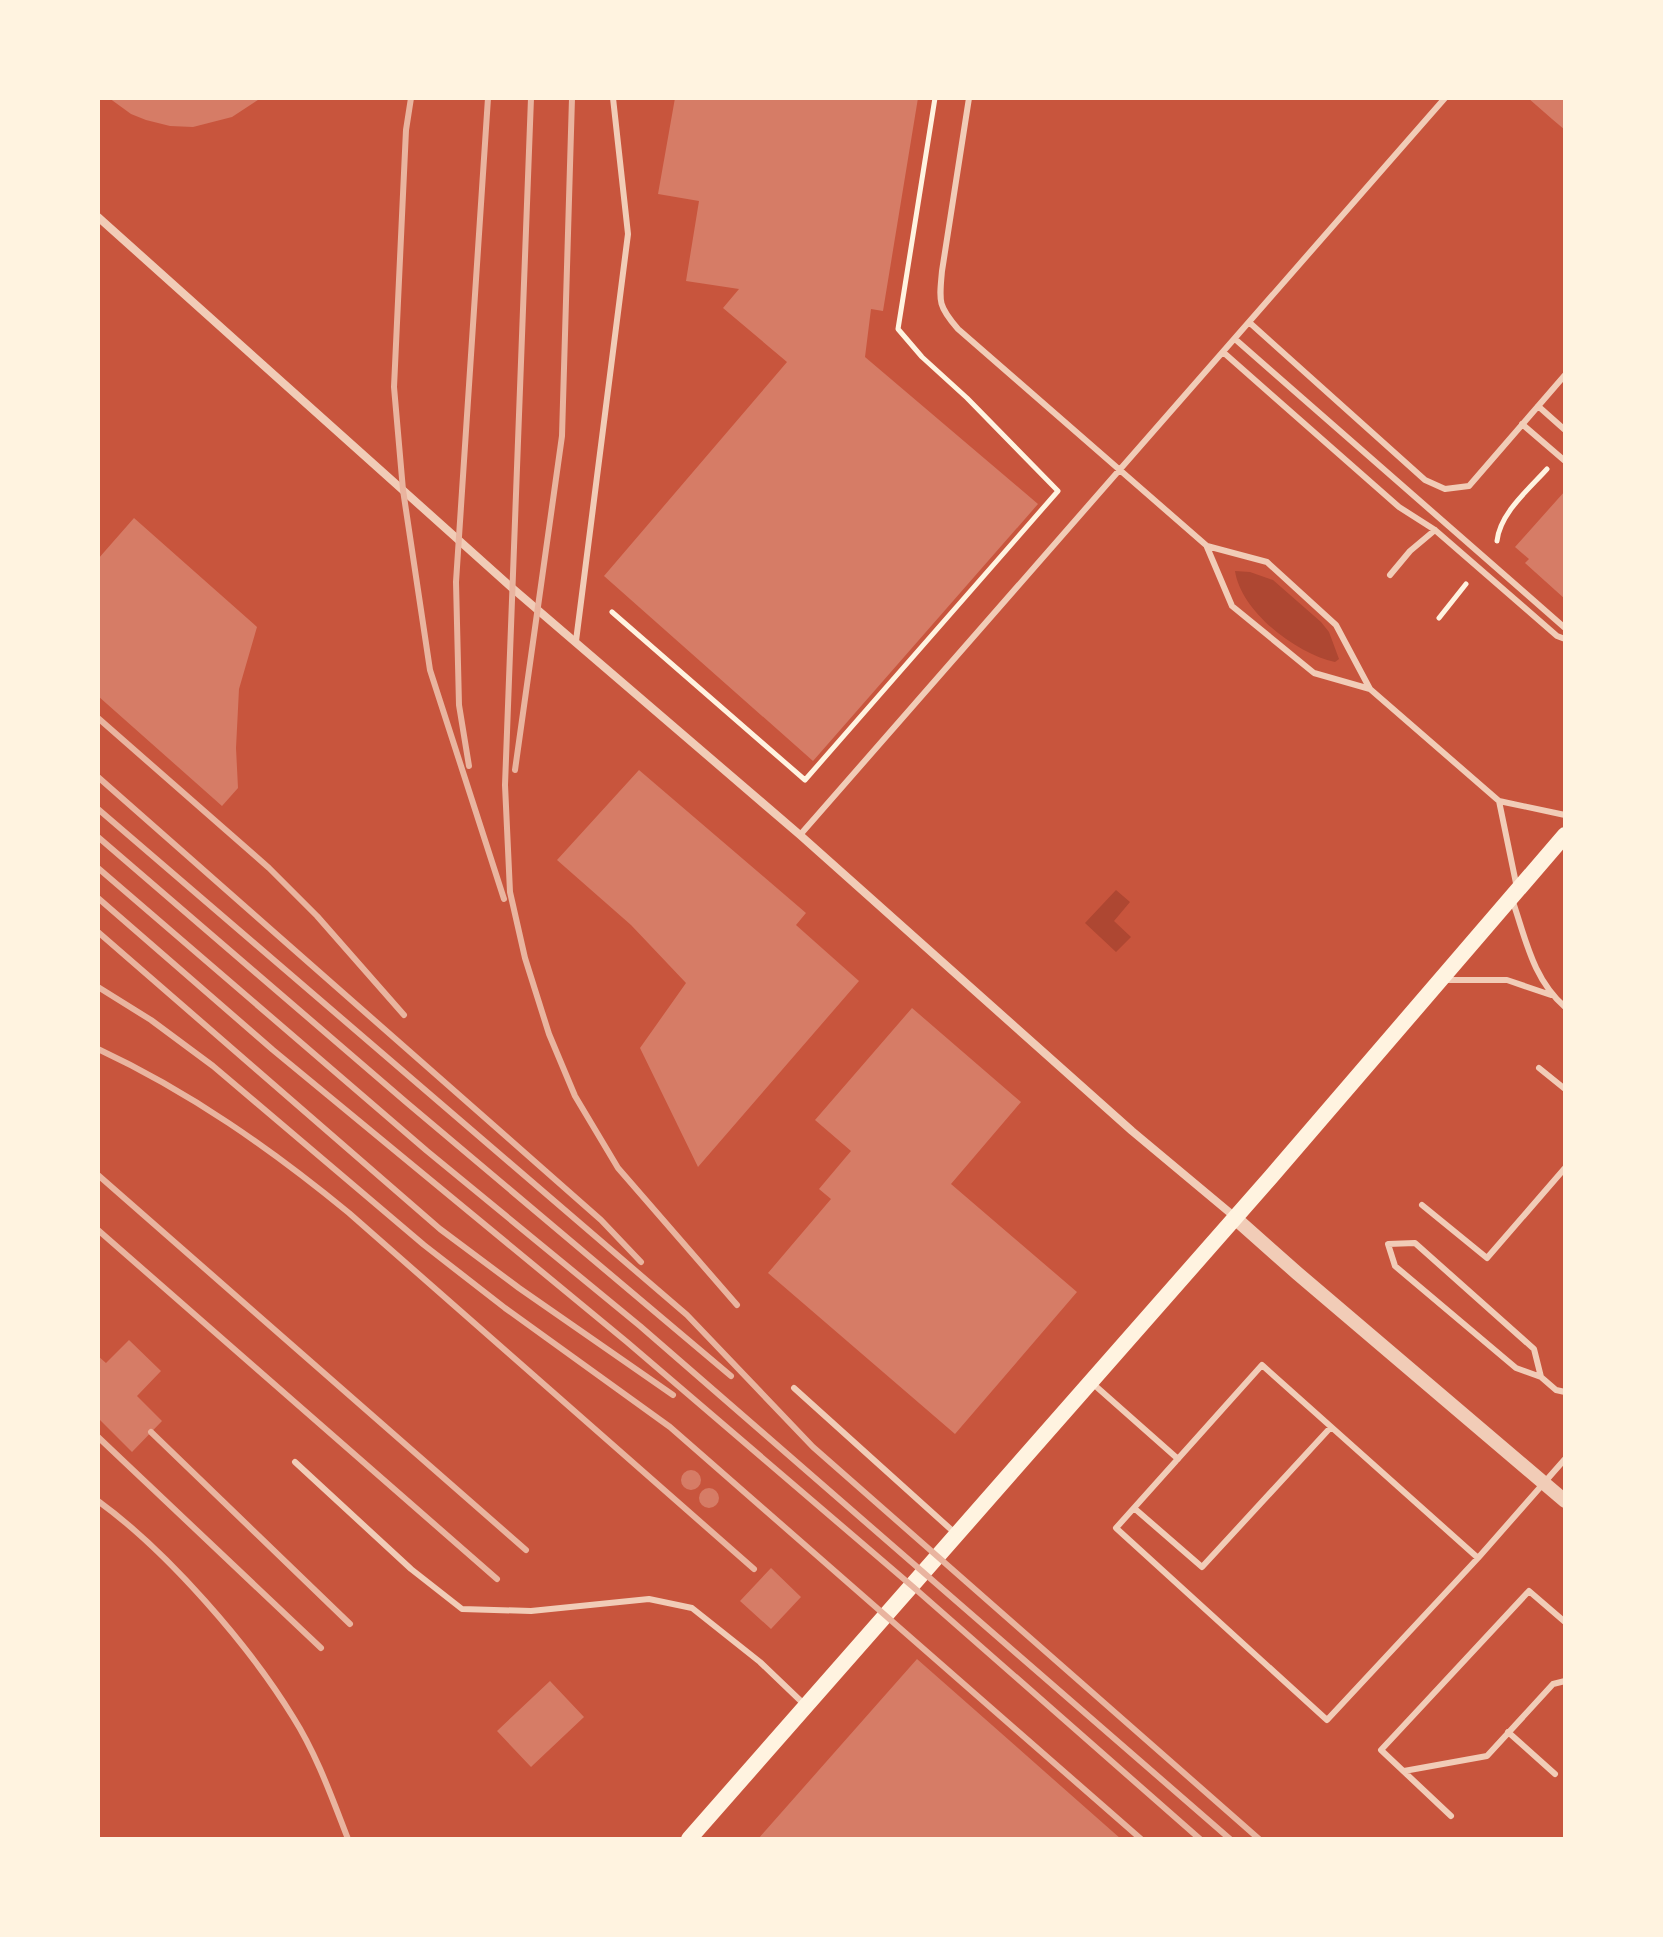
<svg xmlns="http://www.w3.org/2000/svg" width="1663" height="1937" viewBox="0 0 1663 1937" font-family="'IBM Plex Sans',sans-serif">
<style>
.green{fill:#ae4732}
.building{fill:#d67c66}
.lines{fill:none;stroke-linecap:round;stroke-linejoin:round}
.path{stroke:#fff3e0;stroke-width:5}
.service{stroke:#f1ccb7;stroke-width:6}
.minor{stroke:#f1ccb7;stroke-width:8}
.tertiary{stroke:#f1ccb7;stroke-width:14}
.secondary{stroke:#fff3e0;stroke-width:16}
.rail{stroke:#e9b49f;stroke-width:6}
</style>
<rect width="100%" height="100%" fill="#c8553d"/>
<!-- green -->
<path class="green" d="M1235 571 1250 572 1273 580 1321 622 1329 632 1339 659 1335 662C1297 654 1241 612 1235 571Z
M1116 890 1130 902 1114 921 1131 937 1116 952 1085 923Z"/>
<!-- building -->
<path class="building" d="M109 98H261L232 117 193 127 170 126 146 120 131 114Z
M675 98H918L883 311 871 309 865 357 1038 504 813 761 604 576 787 362 723 308 739 289 686 281 699 201 658 194Z
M1528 98H1565V130L1552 119Z
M1565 491V599L1525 563 1529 559 1515 547Z
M134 518 257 627 239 689 236 748 238 788 222 806 98 696V559Z
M639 770 806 913 796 925 859 981 698 1167 640 1048 686 983 631 925 557 860Z
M912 1008 1021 1102 951 1184 1077 1292 955 1434 768 1273 831 1199 819 1189 851 1151 815 1120Z
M129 1340 161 1371 137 1396 162 1421 132 1452 98 1418V1356L106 1363Z
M681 1480a10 10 0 1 1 20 0a10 10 0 1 1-20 0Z
M699 1498a10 10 0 1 1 20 0a10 10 0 1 1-20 0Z
M771 1568 801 1597 771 1629 740 1601Z
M917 1659 1121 1839H758Z
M550 1681 584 1717 531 1767 497 1731Z"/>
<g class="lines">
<!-- path -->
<path class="path" d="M1497 541C1500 513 1529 489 1547 469
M612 612 805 780 1058 491 967 398 922 357 898 329 935 98
M1439 618 1466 584"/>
<!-- service -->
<path class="service" d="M969 98 942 271C939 302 938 306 958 329L1207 546 1267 562 1336 625 1370 689 1499 801 1565 815
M1250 323 1425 480 1445 489 1469 486 1565 375
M1235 339 1565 628
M1223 352 1399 507 1435 530 1557 636 1565 639
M1538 406 1565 430
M1522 424 1565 461
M1207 547 1232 606 1314 673 1370 689
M1390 575 1410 551 1435 530
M576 641 628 234 613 98
M1499 801 1517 888
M800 835 1445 98
M1513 902C1526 940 1533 979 1565 1007
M1445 980H1507L1551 995
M1539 1068 1565 1089
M1422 1205 1487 1258 1565 1168
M1541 1377 1516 1368 1395 1266 1388 1244 1415 1243 1534 1349 1541 1377 1556 1390 1565 1392
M1091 1382 1178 1459
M794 1388 956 1534
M295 1462 411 1569 462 1609 531 1611 649 1599 692 1608 760 1662 806 1706
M1134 1508 1202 1567 1331 1427
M1478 1558 1327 1720 1116 1528 1262 1365 1478 1558 1565 1459
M1508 1732 1555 1774
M1404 1771 1487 1756 1553 1684 1565 1681
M1451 1816 1381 1750 1529 1591 1565 1622"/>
<!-- minor -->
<path class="minor" d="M98 217 511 587 800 835 1132 1131 1235 1217"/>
<!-- tertiary -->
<path class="tertiary" d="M1235 1218 1297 1273 1565 1501"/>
<!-- secondary -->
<path class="secondary" d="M689 1839 1270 1178 1565 835"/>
<!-- rail -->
<path class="rail" d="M411 98 406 130 394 387 403 490 430 670 504 899
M531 98 505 785 510 892 525 958 549 1034 575 1096 618 1168 737 1305
M98 718 269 868 317 916 404 1015
M469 766 459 705 456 582 488 98
M515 770 562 436 572 98
M98 777 601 1220 641 1262
M98 809 687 1315 813 1447 1259 1839
M98 837 406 1102 731 1376
M98 868 427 1151 640 1326 1230 1839
M98 898 273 1050 627 1342 912 1586 1200 1839
M98 932 440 1229 519 1288 673 1395
M98 987 151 1020 213 1066 424 1245 505 1308 670 1427 1141 1839
M98 1049C190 1092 271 1149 349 1213L754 1569
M98 1175 526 1550
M98 1230 497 1579
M151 1432 350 1624
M98 1437 321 1648
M98 1501C167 1551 249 1645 293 1717 317 1755 332 1798 348 1839"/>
</g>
<!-- border -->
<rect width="1663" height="1937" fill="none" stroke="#fff3e0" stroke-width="200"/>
</svg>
